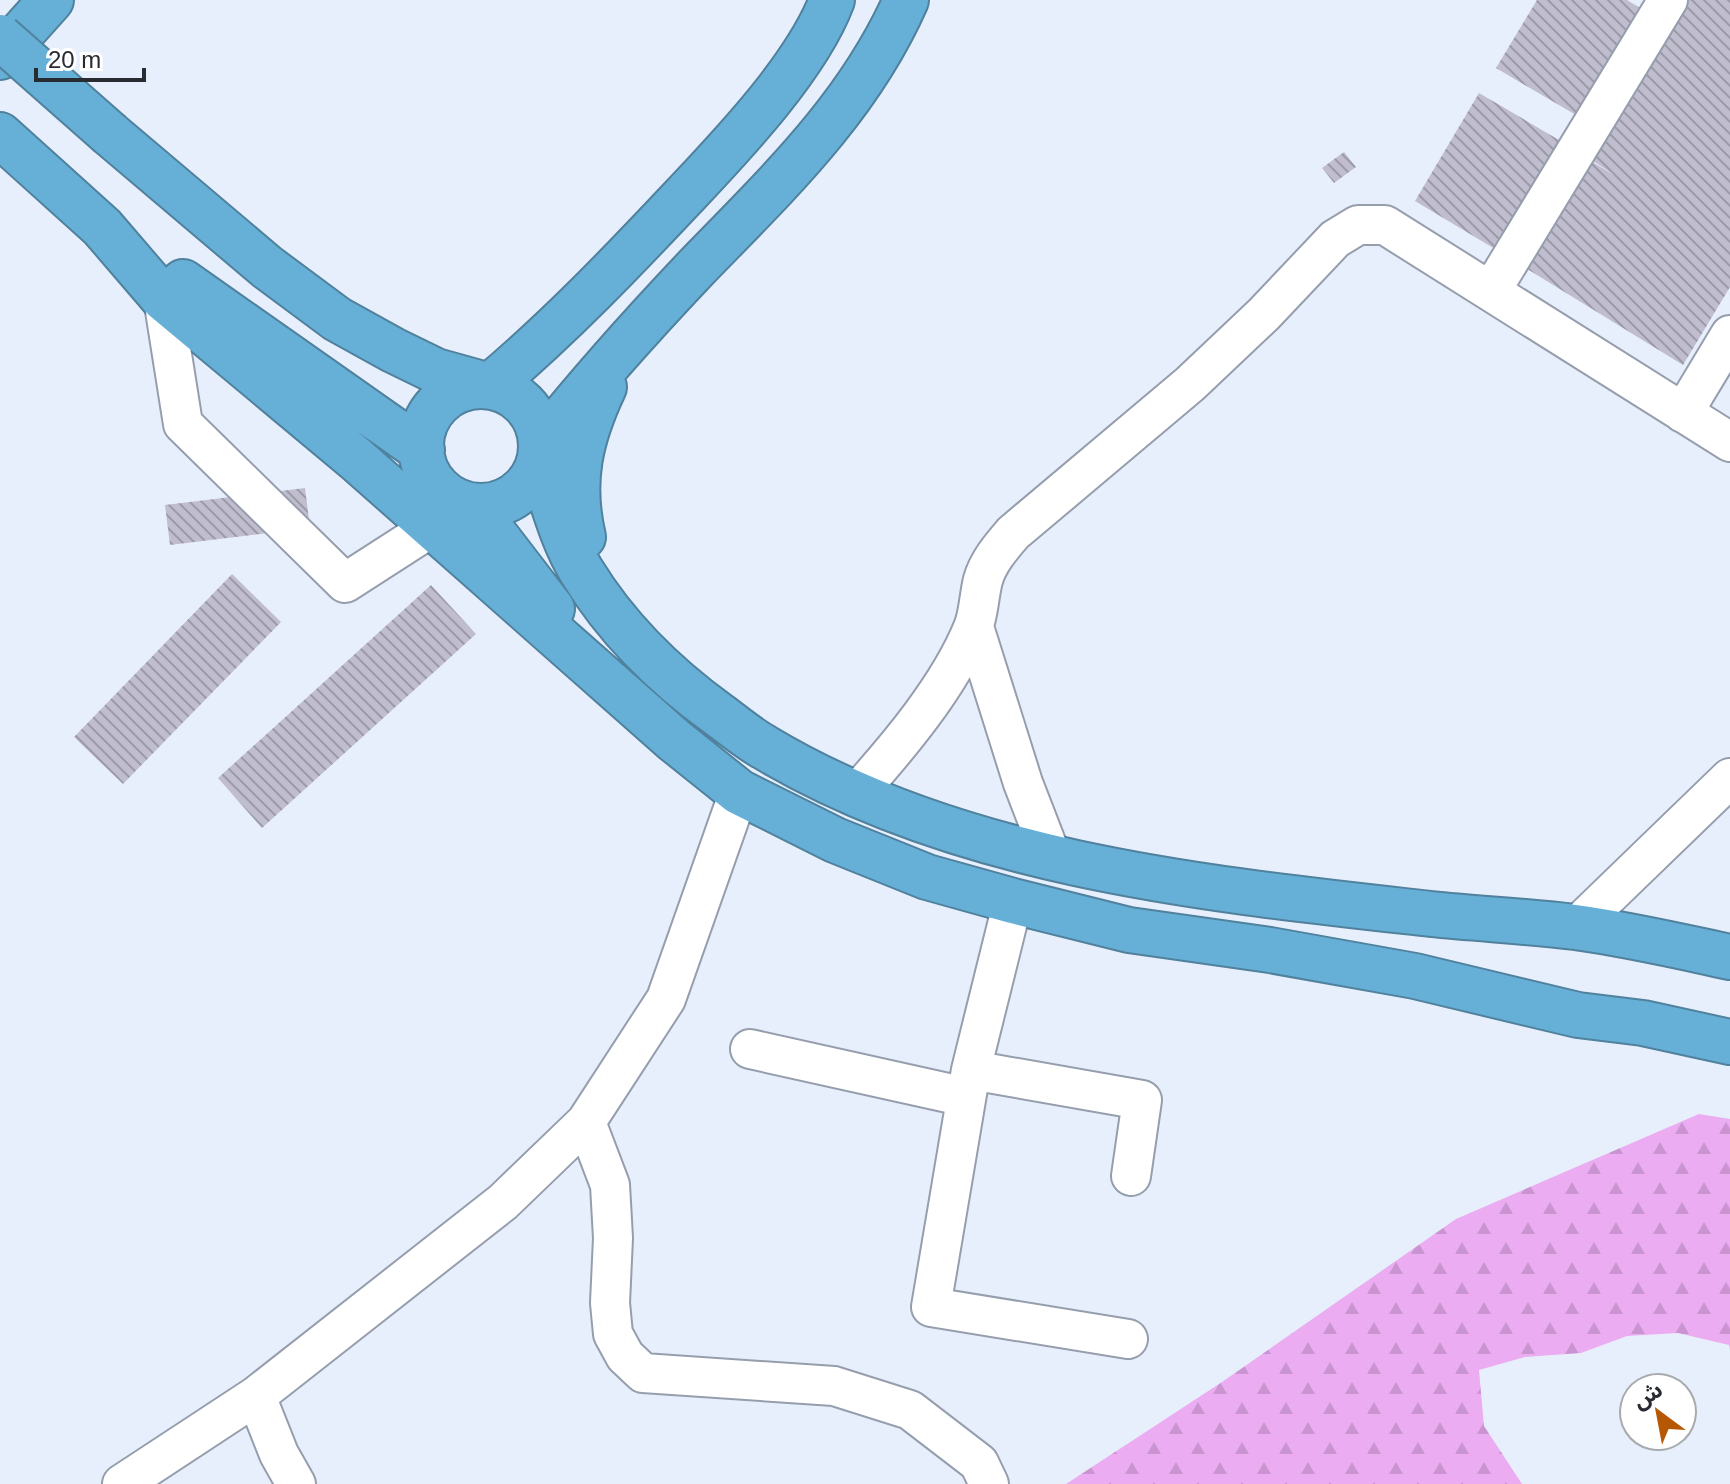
<svg xmlns="http://www.w3.org/2000/svg" width="1730" height="1484" viewBox="0 0 1730 1484" font-family="Helvetica,'Noto Sans Arabic',sans-serif">
<style>
.forest{fill:url(#forest-firs)}
.building{fill:url(#building-back-hatch)}
.lines{fill:none;stroke-linecap:round;stroke-linejoin:round}
.minor-casing{stroke:#969ead;stroke-width:42}
.highway-casing{stroke:#50819d;stroke-width:48}
.minor{stroke:#fff;stroke-width:38}
.highway{stroke:#66afd7;stroke-width:44}
.highway-bridge-casing{stroke:#50819d;stroke-width:48;stroke-linecap:butt}
.highway-bridge{stroke:#66afd7;stroke-width:44}
</style>
<defs>
<pattern id="forest-firs" width="22" height="20" patternUnits="userSpaceOnUse" patternTransform="scale(2)"><rect width="22" height="20" fill="#ebacf2"/><path d="M5 1l3.5 6h-7zM16 11l3.5 6h-7z" fill="#ca94d0"/></pattern>
<pattern id="building-back-hatch" width="6" height="6" patternUnits="userSpaceOnUse" patternTransform="scale(2)"><rect width="6" height="6" fill="#c0bdce"/><path d="M-1 5l2 2M0 0l6 6M5-1l2 2" fill="none" stroke="#9c9aa8"/></pattern>
</defs>
<rect width="100%" height="100%" fill="#e8effc"/>
<!-- forest -->
<path class="forest" d="M1699 1114 1730 1119V1350L1729 1345 1678 1333 1627 1336 1581 1353 1525 1357 1479 1370 1484 1426 1522 1484H1066L1222 1382 1456 1219Z"/>
<!-- building -->
<path class="building" d="M1537 0H1627L1640 8 1576 115 1496 68Z
M1688 0H1730V287L1683 365 1524 267 1589 160 1616 176 1590 159Z
M1479 93 1559 140 1495 249 1415 201Z
M1344 152 1356 167 1334 183 1322 168Z
M305 488 310 528 170 545 165 505Z
M232 574 281 622 123 784 74 737Z
M431 585 476 634 262 828 218 778Z"/>
<g class="lines">
<!-- minor casing -->
<g class="minor-casing">
<path id="minor" d="M1491 291 1668 0
M163 298 183 424 345 583 432 527
M1683 413 1730 335
M974 627 1023 783 1052 858
M856 794C898 747 949 687 973 628 979 613 979 595 983 580 988 562 1001 547 1013 533L1190 384 1264 314 1335 239 1358 225H1385L1730 442
M1013 901 971 1070 931 1307 1128 1339
M1576 927 1730 778
M750 1049 966 1097
M971 1070 1142 1100 1131 1176
M586 1122 610 1185 613 1238 610 1303 613 1334 625 1356 643 1373 834 1386 910 1410 979 1463 989 1484
M256 1396 279 1454 296 1484
M122 1484 256 1396 503 1202 586 1122 666 999 739 792"/>
</g>
<!-- highway casing -->
<g class="highway-casing">
<path id="highway" d="M0 57 51 0
M110 134 267 267 337 319 393 350 436 371 490 386C560 327 623 261 686 194 735 142 807 66 832 0
M0 135 102 227 163 298 356 459 674 740 739 792 835 840 927 877 1013 901 1129 930 1270 950 1415 976 1578 1015 1643 1023 1730 1042
M183 282 422 450
M421 446a60 60 0 1 1 120 0a60 60 0 1 1-120 0Z
M542 443C590 383 641 326 694 270 775 186 858 109 906 0
M540 464C552 499 562 540 582 572 617 629 665 676 719 715 734 726 748 738 764 747 961 865 1207 889 1431 914 1479 919 1527 921 1575 927 1627 934 1679 946 1730 957
M455 501 489 527 552 609
M583 537C570 481 580 438 604 387"/>
</g>
<!-- minor -->
<use href="#minor" class="minor"/>
<!-- highway -->
<use href="#highway" class="highway"/>
<!-- highway-bridge casing -->
<g class="highway-bridge-casing">
<path id="highway-bridge" d="M0 37 110 134"/>
</g>
<!-- highway-bridge -->
<use href="#highway-bridge" class="highway-bridge"/>
</g>
<!-- north arrow -->
<g transform="translate(1658 1412) rotate(328)"><circle r="38" fill="#ffffff" stroke="#a9aaad" stroke-width="2"/>
<path d="M0-6L14 30L0 20L-14 30Z" fill="#b65803"/>
<text y="-12" font-size="22" font-weight="bold" text-anchor="middle" fill="#282b31">ش</text>
</g>
<!-- scale -->
<path d="M36 68v12h108v-12" fill="none" stroke="#282b31" stroke-width="4"/>
<text x="48" y="68" font-size="24" fill="#282b31" stroke="#ffffff" stroke-width="6" paint-order="stroke">20 m</text>
</svg>
